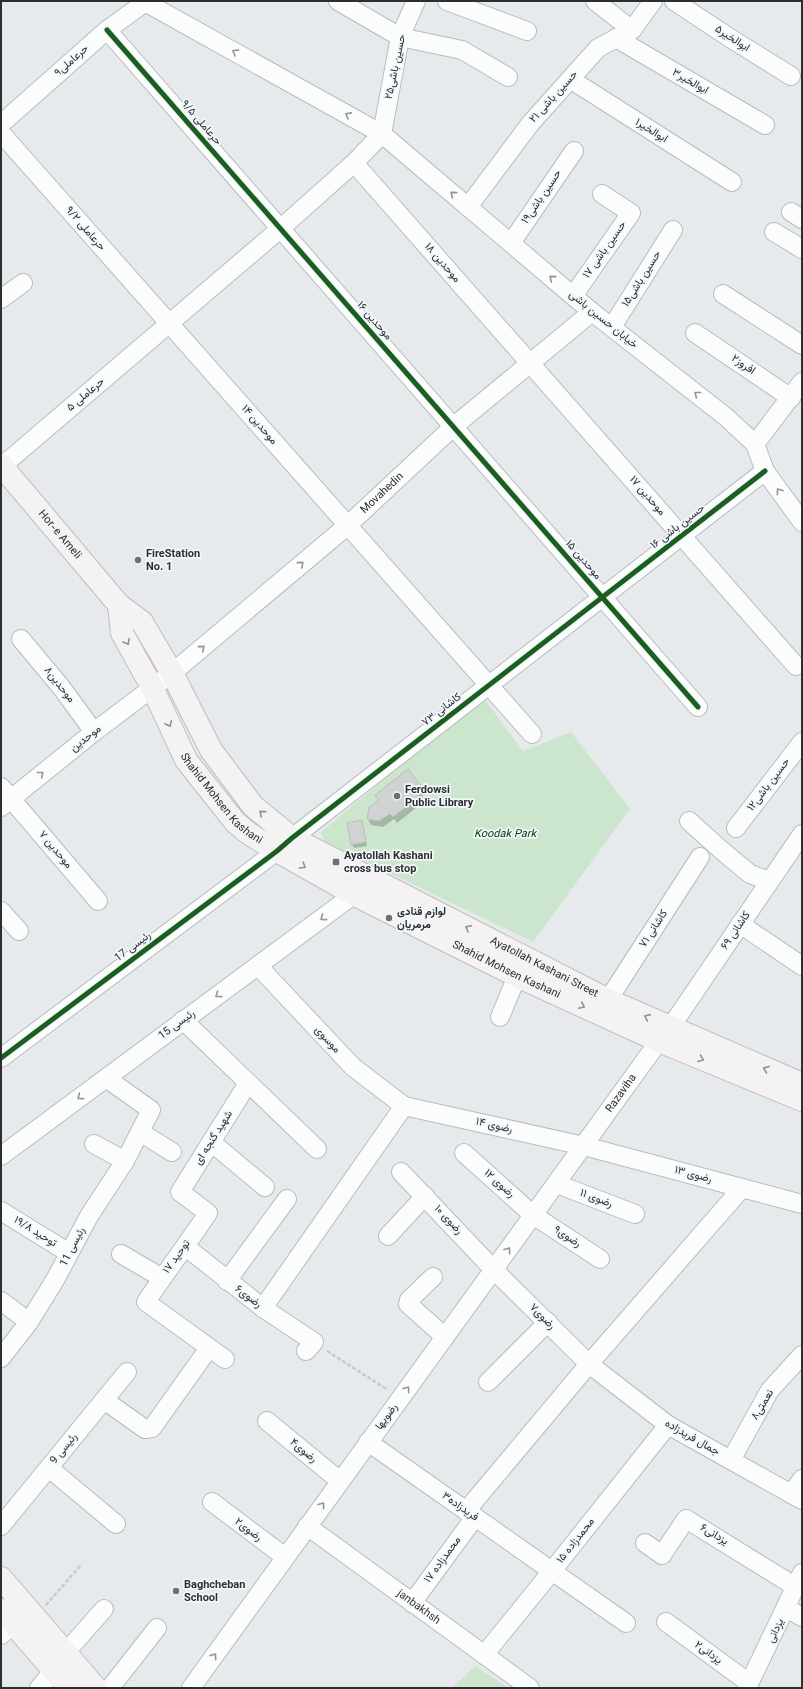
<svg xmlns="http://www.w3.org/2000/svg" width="803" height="1689" viewBox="0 0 803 1689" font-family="Georgia,Vazirmatn,serif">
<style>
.green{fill:#cce6ce}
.shadow{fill:#0003}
.building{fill:#d1d2d2;stroke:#bdbdbe}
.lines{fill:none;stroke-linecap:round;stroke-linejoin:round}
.minor-casing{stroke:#b9bbbc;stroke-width:20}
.major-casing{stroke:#c2bcbe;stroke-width:24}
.path{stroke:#c9c9cb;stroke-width:2.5;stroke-dasharray:4 2;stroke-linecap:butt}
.minor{stroke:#fbfcfc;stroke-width:18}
.major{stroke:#f5f2f3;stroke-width:22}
.cycleway-casing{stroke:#f2f7fb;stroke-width:8}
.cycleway{stroke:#1b5e20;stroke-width:5}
.oneway{stroke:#949596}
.oneway2{stroke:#919092}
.poi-dot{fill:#6e7072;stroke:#f2f7fb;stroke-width:1.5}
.labels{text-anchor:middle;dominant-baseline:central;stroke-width:3.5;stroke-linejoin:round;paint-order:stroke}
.street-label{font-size:11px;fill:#2d2e30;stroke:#f2f7fb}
.poi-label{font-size:11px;font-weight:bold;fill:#2d2e30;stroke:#f2f7fb;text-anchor:start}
.park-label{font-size:11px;font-style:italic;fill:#003c09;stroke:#f2f7fb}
</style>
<rect width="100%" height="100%" fill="#e7eaec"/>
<!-- green -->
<path class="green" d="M483 697 523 751 571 732 630 809 533 942 323 841 321 832Z
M475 1666 509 1688H452Z"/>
<!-- shadow -->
<path class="shadow" d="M408 770 425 794 419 798 422 803 397 823 394 819 383 827 371 825 368 819 370 808 379 801 376 795Z
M361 821 363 825 367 846 354 848 352 844Z"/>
<!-- building -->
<path class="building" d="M408 769 422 787 416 792 419 797 393 817 390 814 379 821 367 819 369 807 379 800 375 795Z
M362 820 366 842 351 845 347 823Z"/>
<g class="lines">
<!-- minor casing -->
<g class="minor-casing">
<g id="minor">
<path d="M143 1 382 134 592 312 726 417 755 444 765 471 802 522"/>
<path d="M338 1 400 37 462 50 508 77"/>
<path d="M447 1 527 31"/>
<path d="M595 1 632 30"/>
<path d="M674 1 730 38 791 76"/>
<path d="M107 30 698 707"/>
<path d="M616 38 765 125"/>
<path d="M570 79 732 182"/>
<path d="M1 124 107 30 147 1"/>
<path d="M1 133 532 734"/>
<path d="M382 134 400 37 416 1"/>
<path d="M354 163 796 666"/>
<path d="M468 207 530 124 598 48 632 30 653 1"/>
<path d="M791 212 802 219"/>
<path d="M774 232 802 249"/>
<path d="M511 243 574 151"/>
<path d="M723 294 802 345"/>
<path d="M573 296 631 213 602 194"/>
<path d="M1 299 23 283"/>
<path d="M612 327 673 230"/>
<path d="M695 333 791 398"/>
<path d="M755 444 802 382"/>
<path d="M1 467 280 229 354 163 382 134"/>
<path d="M21 639 61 687 94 732"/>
<path d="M1 787 98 901"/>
<path id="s1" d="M1 807 94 732 172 673 347 526 453 427 592 312"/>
<path d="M689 821 720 849 750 874 769 881"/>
<path d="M736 828 802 742"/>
<path d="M1 911 19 931"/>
<path d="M740 924 802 966"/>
<path d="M258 966 353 1067 404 1106 584 1146 802 1204"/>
<path d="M608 1000 700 857"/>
<path d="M500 1017 517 976"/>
<path d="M183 1020 317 1149"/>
<path d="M670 1028 802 834"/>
<path d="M1 1058 277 851 292 838 765 471"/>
<path d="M140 1132 172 1152"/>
<path d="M211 1142 265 1187"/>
<path d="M94 1144 125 1161"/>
<path d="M464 1153 533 1215 600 1259"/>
<path d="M1 1156 364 887"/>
<path d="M401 1172 494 1270 589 1364 668 1425 802 1500"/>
<path d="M557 1184 635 1214"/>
<path d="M1 1211 69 1253"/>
<path d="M388 1236 425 1196"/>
<path d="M186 1247 263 1308 314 1342 306 1351"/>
<path d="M121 1254 162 1278"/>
<path d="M433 1277 409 1300 408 1304 445 1337"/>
<path d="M227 1281 287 1199"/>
<path d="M1 1301 29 1322"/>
<path d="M263 1308 404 1106"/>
<path d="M1 1358 29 1322 55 1280 89 1216 125 1161 151 1110 106 1078"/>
<path d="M225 1359 146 1302C166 1272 188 1243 208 1213L180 1192 248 1083"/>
<path d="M488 1382 548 1322"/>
<path d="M104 1400 145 1429 152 1428 209 1348"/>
<path d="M267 1421 340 1481"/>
<path d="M368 1442 626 1623"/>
<path d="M731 1460 770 1390 802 1355"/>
<path d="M49 1468 116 1524"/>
<path d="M791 1494 802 1479"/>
<path d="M212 1502 285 1557"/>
<path d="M466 1511 589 1364 742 1188"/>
<path d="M1 1526 127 1372"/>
<path id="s2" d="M307 1526 530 1688"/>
<path d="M645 1543 662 1555 686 1519 796 1587"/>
<path d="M412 1603 475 1517"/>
<path d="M786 1608 802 1617"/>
<path d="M666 1622 749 1683"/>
<path d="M1 1635 13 1624"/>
<path d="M66 1652 104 1609"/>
<path d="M484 1655 552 1571 668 1425"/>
<path d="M39 1688 54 1670"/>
<path d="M110 1688 157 1628"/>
<path id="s3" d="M191 1688 659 1041"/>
<path d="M747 1688 802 1573"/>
</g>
</g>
<!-- major casing -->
<g class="major-casing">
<g id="major">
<path id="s4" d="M1 465 119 605 142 622 172 673 211 750 253 806 292 838 608 1000 802 1084"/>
<path id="s5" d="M119 605 122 633 153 689 186 760 235 822 248 833 277 851 355 895 517 976 659 1041 802 1100"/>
<path d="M1 1578 96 1688"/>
<path d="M1 1610 69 1688"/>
</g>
</g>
<!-- path -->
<path class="path" d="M327 1351 388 1390
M46 1605 81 1565"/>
<!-- minor -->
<use href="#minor" class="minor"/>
<!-- major -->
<use href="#major" class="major"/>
<!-- cycleway casing -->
<g class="cycleway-casing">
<path id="cycleway" d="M107 30 698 707
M1 1058 277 851 292 838 765 471"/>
</g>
<!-- cycleway -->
<use href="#cycleway" class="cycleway"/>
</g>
<!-- one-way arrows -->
<defs><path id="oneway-chevron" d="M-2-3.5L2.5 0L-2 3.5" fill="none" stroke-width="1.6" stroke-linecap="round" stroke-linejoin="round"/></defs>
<g class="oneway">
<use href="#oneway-chevron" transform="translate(235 52) rotate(-151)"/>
<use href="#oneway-chevron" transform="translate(348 115) rotate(-151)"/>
<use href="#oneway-chevron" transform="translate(453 194) rotate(-140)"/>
<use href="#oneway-chevron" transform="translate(552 278) rotate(-140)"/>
<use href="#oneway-chevron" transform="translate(697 394) rotate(-142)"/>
<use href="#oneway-chevron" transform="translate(779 491) rotate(-126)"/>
<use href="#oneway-chevron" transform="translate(301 564) rotate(-40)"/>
<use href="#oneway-chevron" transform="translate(202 648) rotate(-40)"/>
<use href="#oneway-chevron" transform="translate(41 774) rotate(-39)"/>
<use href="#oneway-chevron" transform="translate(323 918) rotate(144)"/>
<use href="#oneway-chevron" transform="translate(218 995) rotate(144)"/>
<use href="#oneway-chevron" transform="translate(80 1097) rotate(143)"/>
<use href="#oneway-chevron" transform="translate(508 1250) rotate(-54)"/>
<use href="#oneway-chevron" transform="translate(407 1389) rotate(-54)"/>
<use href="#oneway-chevron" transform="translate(322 1505) rotate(-54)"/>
<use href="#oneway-chevron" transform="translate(214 1656) rotate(-54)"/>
</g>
<g class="oneway2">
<use href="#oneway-chevron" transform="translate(127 642) rotate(61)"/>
<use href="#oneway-chevron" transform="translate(169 724) rotate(65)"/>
<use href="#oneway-chevron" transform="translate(262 813) rotate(-140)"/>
<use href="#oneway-chevron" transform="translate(303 866) rotate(30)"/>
<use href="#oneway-chevron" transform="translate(468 928) rotate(-153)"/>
<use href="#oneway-chevron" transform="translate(582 1006) rotate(25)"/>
<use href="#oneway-chevron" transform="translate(647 1017) rotate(-156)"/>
<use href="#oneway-chevron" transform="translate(701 1059) rotate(22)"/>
<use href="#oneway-chevron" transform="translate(766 1069) rotate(-157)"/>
</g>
<!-- markers -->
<g class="poi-dot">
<circle cx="138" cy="560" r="4"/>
<circle cx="397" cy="796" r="4"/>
<rect x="332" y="858" width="8" height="8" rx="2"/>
<circle cx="389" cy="918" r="4"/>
<circle cx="176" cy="1591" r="4"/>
</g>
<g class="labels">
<!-- street labels -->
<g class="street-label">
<text transform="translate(732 39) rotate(33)">ابوالخیر۵</text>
<text transform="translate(72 61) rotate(-42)">حرعاملی۹</text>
<text transform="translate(396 67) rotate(-78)">حسین باشی۲۵</text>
<text transform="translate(690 82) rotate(30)">ابوالخیر۳</text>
<text transform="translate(554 97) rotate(-48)">حسین باشی ۲۱</text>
<text transform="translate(201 123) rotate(49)">حرعاملی ۹/۵</text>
<text transform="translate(651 131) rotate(32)">ابوالخیر۱</text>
<text transform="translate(542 197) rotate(-56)">حسین باشی۱۹</text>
<text transform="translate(85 229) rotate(49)">حرعاملی ۹/۲</text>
<text transform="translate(605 250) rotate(-55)">حسین باشی ۱۷</text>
<text transform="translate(442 263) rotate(49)">موحدین ۱۸</text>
<text transform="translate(642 279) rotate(-58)">حسین باشی۱۵</text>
<text transform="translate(603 320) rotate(39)">خیابان حسین باشی</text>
<text transform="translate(374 321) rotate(49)">موحدین ۱۶</text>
<text transform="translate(743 365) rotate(34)">افروز۲</text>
<text transform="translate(86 395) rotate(-40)">حرعاملی ۵</text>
<text transform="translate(259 425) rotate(49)">موحدین ۱۴</text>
<text stroke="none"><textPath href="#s1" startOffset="494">Movahedin</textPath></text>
<text transform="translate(647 496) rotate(49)">موحدین ۱۷</text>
<text transform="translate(678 527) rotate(-38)">حسین باشی ۱۶</text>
<text stroke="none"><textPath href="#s4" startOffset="91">Hor-e Ameli</textPath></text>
<text transform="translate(583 560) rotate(49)">موحدین ۱۵</text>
<text transform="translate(59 685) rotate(52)">موحدین۸</text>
<text transform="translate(442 710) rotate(-38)">کاشانی ۷۳</text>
<text transform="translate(86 739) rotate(-38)">موحدین</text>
<text transform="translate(769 785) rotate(-53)">حسین باشی۱۲</text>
<text stroke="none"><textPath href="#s5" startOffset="223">Shahid Mohsen Kashani</textPath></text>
<text transform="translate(55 850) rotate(50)">موحدین ۷</text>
<text transform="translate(654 929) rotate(-57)">کاشانی ۷۱</text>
<text transform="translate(736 931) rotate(-56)">کاشانی ۶۹</text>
<text transform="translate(133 947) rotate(-37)">رئیسی 17</text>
<text stroke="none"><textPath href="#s4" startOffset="761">Ayatollah Kashani Street</textPath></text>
<text stroke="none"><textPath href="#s5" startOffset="559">Shahid Mohsen Kashani</textPath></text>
<text transform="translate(177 1025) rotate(-36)">رئیسی 15</text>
<text transform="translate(327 1040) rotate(47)">موسوی</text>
<text stroke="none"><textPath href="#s3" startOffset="734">Razaviha</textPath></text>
<text transform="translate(494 1126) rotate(13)">رضوی ۱۴</text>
<text transform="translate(214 1138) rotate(-58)">شهید گنجه ای</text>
<text transform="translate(693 1175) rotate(15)">رضوی ۱۳</text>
<text transform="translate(499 1184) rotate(42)">رضوی ۱۲</text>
<text transform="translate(596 1199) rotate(21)">رضوی ۱۱</text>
<text transform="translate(448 1220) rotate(47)">رضوی ۱۰</text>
<text transform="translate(35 1232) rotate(32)">توحید ۱۹/۸</text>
<text transform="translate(567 1237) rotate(33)">رضوی۹</text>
<text transform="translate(73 1247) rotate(-63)">رئیسی 11</text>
<text transform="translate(177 1257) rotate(-54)">توحید ۱۷</text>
<text transform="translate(248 1297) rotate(37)">رضوی۶</text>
<text transform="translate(542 1317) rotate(45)">رضوی۷</text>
<text transform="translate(763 1405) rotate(-59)">نعمتی۸</text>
<text transform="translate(387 1417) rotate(-54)">رضویها</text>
<text transform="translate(692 1438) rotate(30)">جمال فریدزاده</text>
<text transform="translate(64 1449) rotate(-51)">رئیسی 9</text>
<text transform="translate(303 1451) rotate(40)">رضوی۴</text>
<text transform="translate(460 1507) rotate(35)">فریدزاده۳</text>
<text transform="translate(248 1530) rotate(37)">رضوی۲</text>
<text transform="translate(714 1535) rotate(31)">یزدانی۶</text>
<text transform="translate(576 1541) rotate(-52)">محمدزاده ۱۵</text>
<text transform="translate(443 1560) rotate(-54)">محمدزاده ۱۷</text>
<text stroke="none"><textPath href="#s2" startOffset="138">janbakhsh</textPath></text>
<text transform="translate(776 1631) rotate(-65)">یزدانی</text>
<text transform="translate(708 1653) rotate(36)">یزدانی۲</text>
</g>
<!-- poi labels -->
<g class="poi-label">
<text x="146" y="554">FireStation<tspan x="146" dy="13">No. 1</tspan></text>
<text x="405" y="790">Ferdowsi<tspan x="405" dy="13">Public Library</tspan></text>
<text x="344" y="856">Ayatollah Kashani<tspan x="344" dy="13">cross bus stop</tspan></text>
<text x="397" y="912">لوازم قنادی<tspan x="397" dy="13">مرمریان</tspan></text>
<text x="184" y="1585">Baghcheban<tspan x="184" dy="13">School</tspan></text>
</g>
<!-- park labels -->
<g class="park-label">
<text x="505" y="834">Koodak Park</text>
</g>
</g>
<!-- border -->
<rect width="803" height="1689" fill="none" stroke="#2d2e30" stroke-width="4"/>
</svg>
